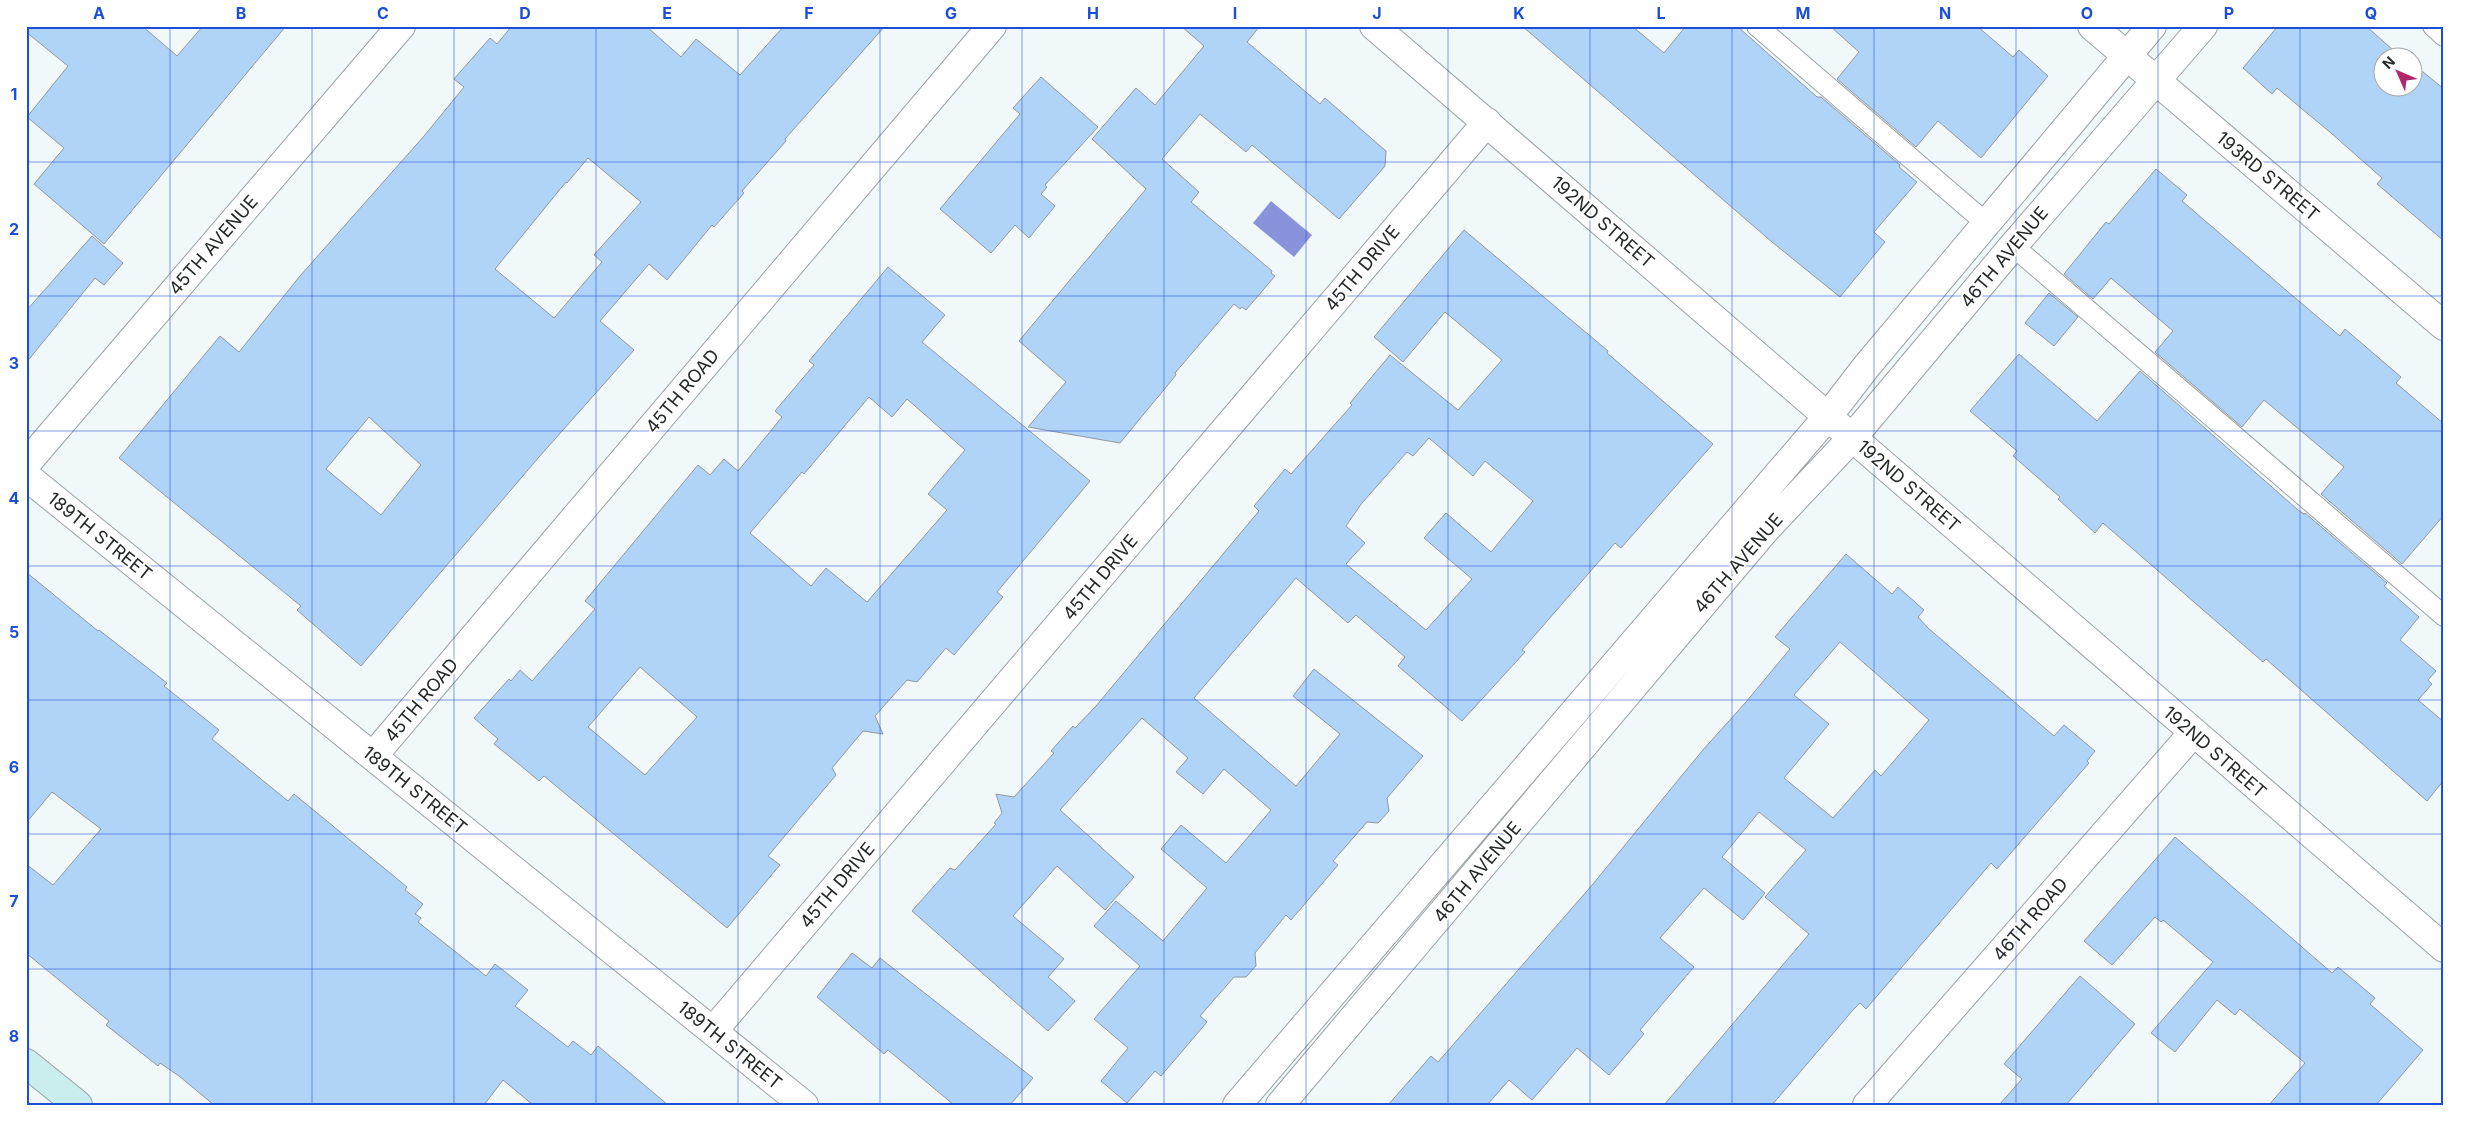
<svg xmlns="http://www.w3.org/2000/svg" width="2470" height="1131" viewBox="0 0 2470 1131" font-family="Inter,sans-serif">
<style>
.water{fill:#8993db}
.building{fill:#b0d3f8;stroke:#93979c;fill-rule:evenodd}
.lines{fill:none;stroke-linecap:round;stroke-linejoin:round}
.lane-casing{stroke:#9ca2a5;stroke-width:22}
.street-casing{stroke:#9ca2a5;stroke-width:30}
.secondary-casing{stroke:#9ca2a5;stroke-width:30}
.lane{stroke:#fff;stroke-width:20}
.street{stroke:#fff;stroke-width:28}
.secondary{stroke:#caedee;stroke-width:28}
.grid{fill:none;stroke:#1d4ed8;stroke-width:1;stroke-opacity:0.55}
.labels{text-anchor:middle;dominant-baseline:central;stroke-width:4;stroke-linejoin:round;paint-order:stroke}
.street-label{font-size:18px;fill:#252829;stroke:#fff}
.neatline{fill:none;stroke:#1d4ed8;stroke-width:2}
.grid-label{font-size:16px;text-anchor:middle;font-weight:bold;fill:#1d4ed8}
</style>
<rect width="100%" height="100%" fill="#f1f8fa"/>
<!-- water -->
<path class="water" d="M1271 201 1312 235 1294 257 1253 223Z"/>
<!-- building -->
<path class="building" d="M26 26H142L177 56 203 26H286L104 244 34 184 64 148 27 117 68 66 26 32Z
M512 26H646L681 57 696 39 740 75 784 26H885L785 139 786 141 742 191 744 193 714 227 712 225 667 280 649 264 600 321 634 350 539 457 361 666 297 610 301 606 119 458 220 336 239 352 300 276 424 136 464 87 454 79 490 38 497 44ZM588 158 641 202 594 255 602 262 554 318 495 269 566 182 567 183ZM369 417 421 465 381 515 326 469Z
M1181 26H1260L1247 42 1320 104 1325 98 1386 151 1385 166 1339 219 1252 145 1246 152 1200 114 1162 159 1199 192 1191 202 1272 271 1271 273 1275 276 1246 310 1242 307 1240 309 1234 304 1175 373 1176 375 1120 443 1028 427 1066 382 1019 341 1146 189 1092 139 1136 88 1155 105 1204 46Z
M1522 26H1632L1664 53 1686 26H1737L1817 97H1821L1900 165 1899 167 1917 182 1874 232 1885 242 1840 297 1772 242Z
M1830 26H1977L2013 57 2019 50 2048 76 1981 158 1938 121 1916 147 1837 79 1859 52Z
M2278 26H2366L2402 58H2382V88H2412V63L2444 89V241L2377 184 2382 178 2331 133 2277 88 2272 94 2243 68Z
M1041 77 1098 127 1045 185 1047 187 1041 194 1055 206 1029 238 1015 225 991 253 940 209 1020 114 1013 108Z
M2156 169 2187 195 2182 201 2287 291 2340 336 2345 329 2401 377 2396 383 2444 424V515L2402 564 2321 494 2344 467 2264 400 2242 427 2155 352 2173 331 2111 278 2093 299 2064 274 2106 222 2109 224Z
M1464 230 1608 351 1607 353 1713 444 1621 548 1615 543 1522 650 1525 652 1462 721 1398 666 1405 657 1356 615 1348 623 1296 578 1194 698 1296 786 1340 734 1293 696 1314 669 1423 756 1387 798 1389 811 1378 823 1367 822 1333 861 1338 865 1291 920 1286 915 1255 953 1256 966 1246 977H1234L1200 1016 1207 1022 1161 1076 1155 1071 1127 1103 1101 1081 1128 1048 1094 1019 1140 966 1094 926 1116 901 1163 941 1207 888 1161 849 1181 825 1226 863 1271 810 1224 769 1203 794 1176 772 1188 758 1142 718 1060 810 1134 877 1105 910 1057 866 1013 916 1064 959 1048 977 1075 1001 1048 1031 912 911 950 868 955 870 996 824 994 823 1002 813 996 794 1014 797 1054 753 1051 751 1073 726 1075 728 1096 706 1259 511 1254 506 1285 469 1291 474 1352 405 1350 403 1390 355 1458 410 1502 360 1445 312 1403 362 1374 337ZM1429 438 1473 476 1485 461 1533 501 1491 552 1446 513 1424 538 1472 579 1426 630 1346 564 1365 543 1346 526 1362 503 1407 452 1413 456Z
M92 236 123 263 104 285 95 278 26 363V311Z
M888 267 945 315 922 342 1090 481 997 592 1003 597 954 655 946 648 917 682 907 680 875 716 883 734 863 731 832 768 836 775 768 856 780 865 727 928 544 776 539 781 520 765 494 744 498 739 474 718 509 679 511 681 520 670 532 681 595 609 585 601 698 465 710 475 724 459 738 471 782 417 775 411 814 365 809 361ZM869 397 892 417 907 399 965 450 928 494 947 510 867 602 826 568 811 586 750 533 802 472 804 474ZM640 667 697 717 645 775 588 727Z
M2049 293 2078 317 2054 346 2025 323Z
M2019 354 2097 421 2140 371 2298 510 2304 514 2305 513 2387 583 2384 586 2419 617 2400 640 2436 671 2428 680 2432 684 2418 700 2444 722V780L2427 801 2266 659 2263 662 2103 523 2095 533 2058 499 2060 497 2013 456 2017 451 1970 411Z
M1846 554 1892 594 1898 587 1924 610 1918 617 1928 628 2054 736 2064 725 2095 751 2087 761 2089 763 1997 869 1991 863 1866 1009 1860 1003 1853 1010 1772 1105H1664L1809 934 1765 897 1806 850 1759 812 1722 857 1765 893 1743 920 1704 888 1660 938 1694 967 1640 1030 1644 1034 1609 1075 1577 1048 1532 1100 1509 1080 1487 1105H1388L1431 1056 1438 1062 1593 884 1702 751 1746 702 1790 649 1775 637ZM1840 642 1929 720 1881 776 1875 770 1833 818 1784 778 1829 724 1794 695Z
M26 572 98 631 99 630 167 683 164 686 219 730 212 739 288 801 294 794 407 887 405 890 423 904 415 914 421 918 418 922 486 976 495 964 528 990 515 1006 568 1047 573 1041 591 1055 598 1046 668 1105H533L503 1080 484 1105H214L179 1076 160 1063 158 1066 106 1025 109 1021 26 953V864L53 885 101 829 52 792 26 823Z
M2175 837 2332 973 2338 967 2375 998 2370 1004 2423 1050 2376 1105H2269L2305 1063 2240 1009 2235 1015 2217 1000 2175 1052 2151 1033 2213 962 2163 920 2161 922 2155 917 2112 965 2084 941Z
M852 953 872 968 880 958 1033 1078 1010 1105H954L888 1050 884 1054 817 997Z
M2080 976 2135 1024 2066 1105H1999L2022 1079 2004 1064Z"/>
<g class="lines">
<!-- lane casing -->
<g class="lane-casing">
<path id="lane" d="M1757 26 1986 223
M2433 26 2444 36
M2013 246 2444 616"/>
</g>
<!-- street casing -->
<g class="street-casing">
<path id="street" d="M1374 26C1733 331 2086 642 2444 948
M2092 26 2444 326
M26 464 401 26
M26 476 804 1105
M373 756 992 26
M713 1031 1487 122
M1237 1105 1829 415 1866 367 2152 26
M1280 1105 1766 529 1852 438 2013 246 2203 26
M1867 1105 2193 733"/>
</g>
<!-- secondary casing -->
<g class="secondary-casing">
<path id="secondary" d="M26 1063 78 1105"/>
</g>
<!-- lane -->
<use href="#lane" class="lane"/>
<!-- street -->
<use href="#street" class="street"/>
<!-- secondary -->
<use href="#secondary" class="secondary"/>
</g>
<!-- grid -->
<path class="grid" d="M170 26V1105M312 26V1105M454 26V1105M596 26V1105M738 26V1105M880 26V1105M1022 26V1105M1164 26V1105M1306 26V1105M1448 26V1105M1590 26V1105M1732 26V1105M1874 26V1105M2016 26V1105M2158 26V1105M2300 26V1105M26 162H2444M26 296H2444M26 431H2444M26 566H2444M26 700H2444M26 834H2444M26 969H2444"/>
<g class="labels">
<!-- street labels -->
<g class="street-label">
<text transform="translate(2268 176) rotate(40)">193RD STREET</text>
<text transform="translate(1603 222) rotate(41)">192ND STREET</text>
<text transform="translate(213 245) rotate(-49)">45TH AVENUE</text>
<text transform="translate(2004 257) rotate(-50)">46TH AVENUE</text>
<text transform="translate(1362 268) rotate(-50)">45TH DRIVE</text>
<text transform="translate(682 391) rotate(-50)">45TH ROAD</text>
<text transform="translate(1909 486) rotate(41)">192ND STREET</text>
<text transform="translate(100 536) rotate(39)">189TH STREET</text>
<text transform="translate(1738 563) rotate(-49)">46TH AVENUE</text>
<text transform="translate(1100 577) rotate(-50)">45TH DRIVE</text>
<text transform="translate(421 700) rotate(-50)">45TH ROAD</text>
<text transform="translate(2215 752) rotate(41)">192ND STREET</text>
<text transform="translate(415 790) rotate(39)">189TH STREET</text>
<text transform="translate(1477 872) rotate(-50)">46TH AVENUE</text>
<text transform="translate(837 885) rotate(-50)">45TH DRIVE</text>
<text transform="translate(2030 919) rotate(-49)">46TH ROAD</text>
<text transform="translate(730 1045) rotate(39)">189TH STREET</text>
</g>
</g>
<!-- border -->
<rect width="2470" height="1131" fill="none" stroke="#ffffff" stroke-width="55"/>
<!-- north arrow -->
<g transform="translate(2398 72) rotate(315)"><circle r="24" fill="#ffffff" stroke="#a8a9a9"/>
<path d="M0-4L9 19L0 12L-9 19Z" fill="#b12869"/>
<text y="-8" font-size="14" font-weight="bold" text-anchor="middle" fill="#252829">N</text>
</g>
<rect x="28" y="28" width="2414" height="1076" class="neatline"/>
<g class="grid-label">
<text x="99" y="19">A</text>
<text x="241" y="19">B</text>
<text x="383" y="19">C</text>
<text x="525" y="19">D</text>
<text x="667" y="19">E</text>
<text x="809" y="19">F</text>
<text x="951" y="19">G</text>
<text x="1093" y="19">H</text>
<text x="1235" y="19">I</text>
<text x="1377" y="19">J</text>
<text x="1519" y="19">K</text>
<text x="1661" y="19">L</text>
<text x="1803" y="19">M</text>
<text x="1945" y="19">N</text>
<text x="2087" y="19">O</text>
<text x="2229" y="19">P</text>
<text x="2371" y="19">Q</text>
<text x="14" y="100">1</text>
<text x="14" y="235">2</text>
<text x="14" y="369">3</text>
<text x="14" y="504">4</text>
<text x="14" y="638">5</text>
<text x="14" y="773">6</text>
<text x="14" y="907">7</text>
<text x="14" y="1042">8</text>
</g>
</svg>
